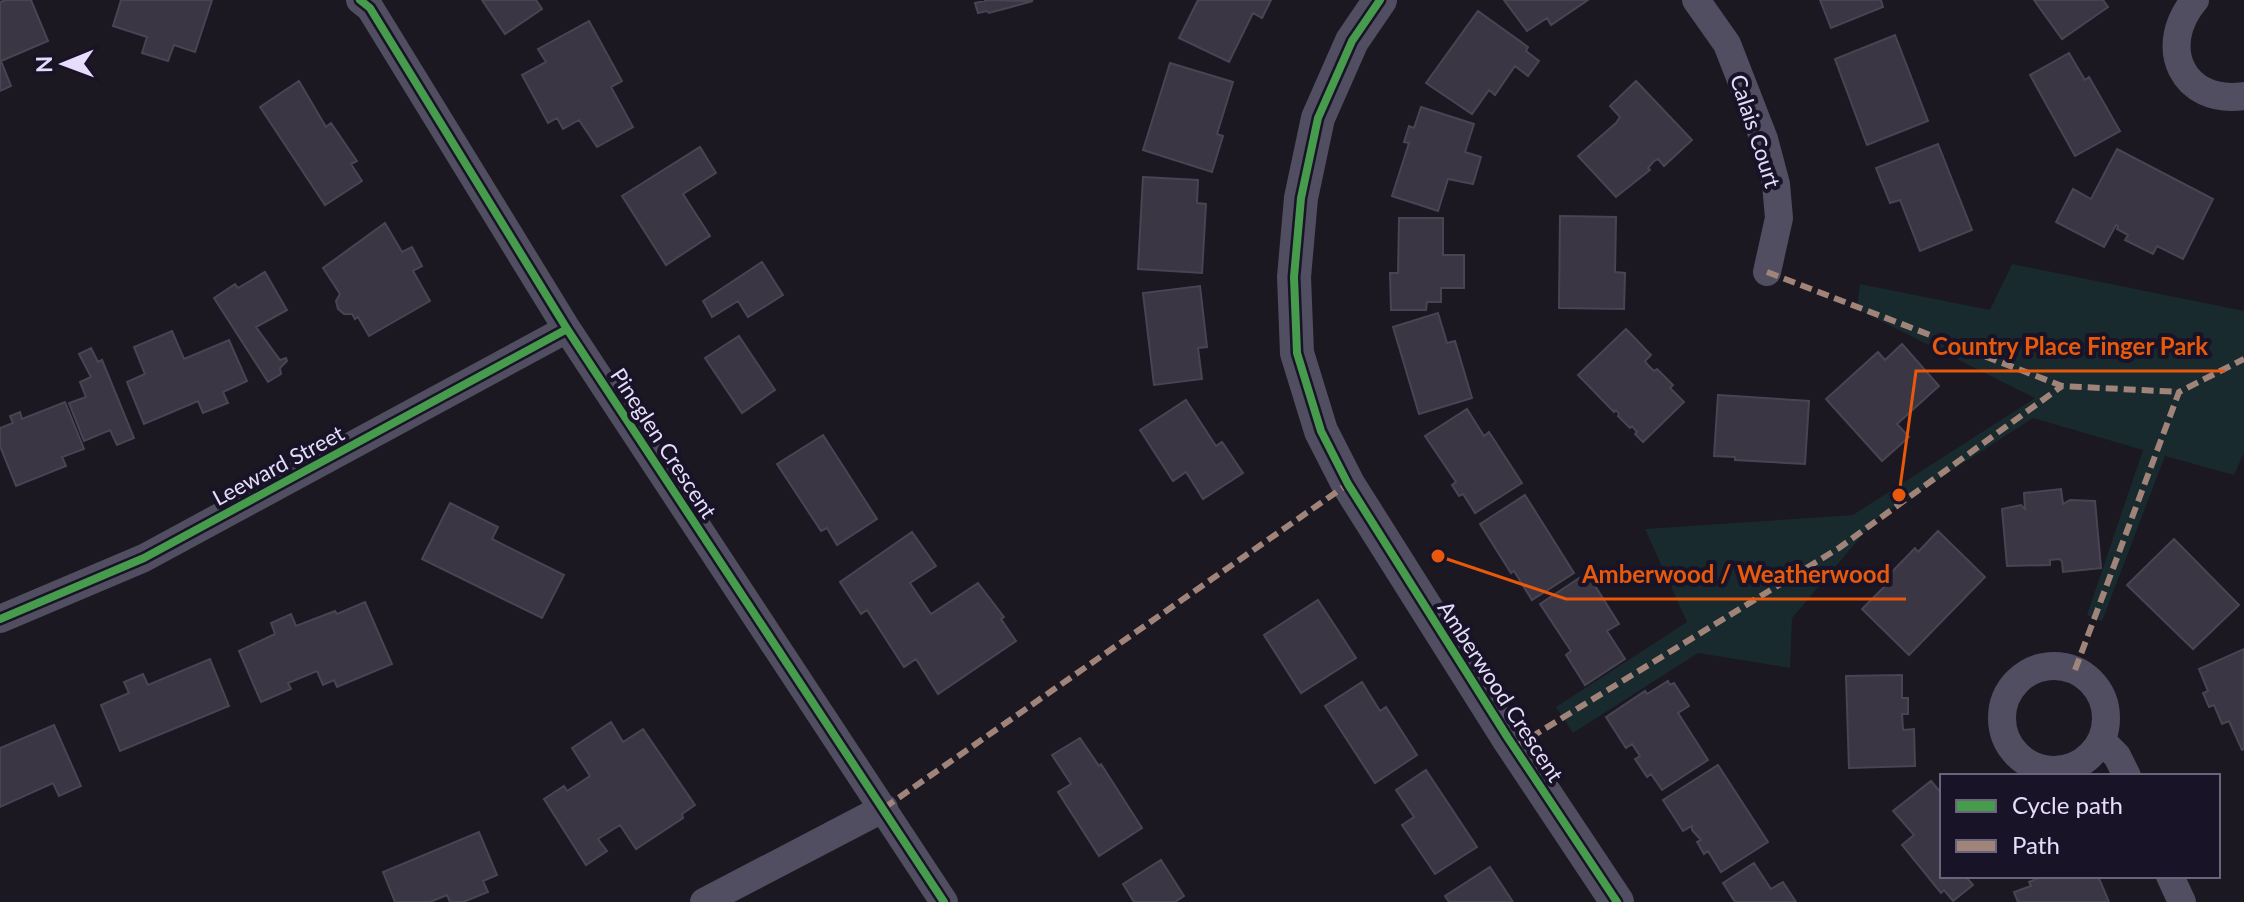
<svg xmlns="http://www.w3.org/2000/svg" width="2244" height="902" viewBox="0 0 2244 902" font-family="Lato,sans-serif">
<style>
.green{fill:#182a2e}
.building{fill:#3a3643;stroke:#494454;stroke-width:2}
.lines{fill:none;stroke-linecap:round;stroke-linejoin:round}
.minor{stroke:#514e61;stroke-width:28}
.tertiary{stroke:#514e61;stroke-width:34}
.quiet{stroke:#a18479;stroke-width:6;stroke-dasharray:12 6;stroke-linecap:butt}
.cycleway-casing{stroke:#191327;stroke-width:13}
.cycleway{stroke:#469c4c;stroke-width:8}
.labels{text-anchor:middle;dominant-baseline:central;stroke-width:8;stroke-linejoin:round;paint-order:stroke}
.street-label{font-size:22px;fill:#e5ddfb;stroke:#191327}
.leader{fill:none;stroke:#e8590c;stroke-width:3}
.callout-dot{fill:#e8590c;stroke:#191327;stroke-width:3}
.callout-label{font-size:24px;text-anchor:middle;font-weight:bold;fill:#e8590c;stroke:#191327;stroke-width:8;stroke-linejoin:round;paint-order:stroke}
</style>
<rect width="100%" height="100%" fill="#1b1822"/>
<!-- green -->
<path class="green" d="M2012 264 2244 311V453L2234 475 2165 456 2102 621 2087 615 2143 450 2033 418 1875 520 1792 618 1790 668 1698 653 1573 733 1556 707 1687 622 1645 529 1853 515 2035 398 1857 309 1860 284 1990 310Z"/>
<!-- building -->
<path class="building" d="M6 0H31L48 41 1 61 11 86 0 91V2Z
M121 0H212L195 52 174 45 168 61 142 53 147 37 113 26Z
M482 0H536L542 9 505 34Z
M1198 0H1271L1262 18 1253 13 1229 62 1179 38Z
M1504 0H1588L1551 25 1547 18 1527 31Z
M1820 0H1881L1883 7 1831 28Z
M2034 0H2103L2108 7 2062 39Z
M985 1V0L1033 1 989 13 987 11 978 13 975 3Z
M1478 11 1528 47 1526 51 1539 61 1528 76 1515 66 1495 95 1489 90 1472 114 1426 83Z
M589 21 622 81 611 87 633 127 597 147 579 120 563 129 557 118 548 123 522 75 546 62 538 49Z
M1895 35 1928 121 1867 145 1835 59Z
M2069 53 2085 80 2089 77 2120 131 2075 156 2030 75Z
M1170 63 1233 82 1217 134 1223 136 1212 172 1143 150Z
M299 81 326 127 331 123 357 161 351 164 362 181 325 205 260 107Z
M1636 81 1692 140 1664 166 1658 159 1654 161 1648 168 1650 170 1616 197 1578 156 1616 123 1620 117 1610 106Z
M1421 107 1474 124 1465 152 1481 157 1473 184 1448 179 1438 211 1392 196 1409 143 1404 142 1409 126 1414 128Z
M1938 144 1972 230 1920 251 1900 200 1890 203 1876 168Z
M700 147 716 173 683 194 710 236 666 265 622 196Z
M2117 149 2213 199 2183 259 2157 246 2153 254 2125 240 2128 235 2117 229 2118 226 2116 225 2104 247 2056 222 2073 189 2091 199Z
M1143 177 1198 180 1197 203 1206 204 1202 273 1138 269Z
M1560 216 1616 217 1615 272 1625 273 1624 309 1559 308Z
M1399 218H1443V255H1464V288H1441V302H1427L1426 310H1391L1390 273H1398Z
M385 223 402 252 412 247 422 266 413 271 430 301 369 336 358 317 355 319 352 314H344L338 309 336 301 340 294 323 268Z
M762 262 783 295 748 317 738 301 712 317 703 301Z
M265 272 287 310 256 327 280 360 286 358 287 361 280 368 281 374 268 382 214 298 235 284 238 288Z
M1200 286 1207 347 1198 348 1202 379 1154 385 1143 293Z
M1438 313 1447 343 1455 341 1472 398 1419 414 1393 327Z
M1626 329 1651 355 1645 361 1648 365 1654 371 1657 369 1673 385 1670 388 1684 402 1643 442 1635 434 1637 432 1632 426 1630 428 1618 416 1619 414 1616 410 1614 412 1578 375Z
M172 331 184 359 229 340 247 381 223 392 228 403 203 413 198 401 144 424 127 382 145 374 134 347Z
M739 336 775 390 742 413 705 358Z
M1902 344 1939 386 1897 424 1909 437 1882 461 1826 399 1878 352 1885 360Z
M91 348 98 362 102 360 134 438 117 445 110 430 84 441 69 403 86 397 80 382 91 377 79 354Z
M1718 395 1809 401 1805 464 1735 460V457L1714 456Z
M1186 400 1216 446 1222 442 1243 473 1203 499 1186 472 1173 481 1140 430Z
M65 402 84 449 62 457 66 466 16 486 0 446V428L13 423 10 416 20 412 22 419Z
M1467 409 1484 436 1489 432 1522 483 1475 513 1463 494 1459 496 1452 485 1456 482 1425 436Z
M823 435 877 519 837 545 827 528 821 531 777 464Z
M2061 489 2063 504 2070 500 2095 501 2101 568 2063 572 2062 561 2059 559 2050 560V565L2007 566 2002 509 2021 505 2025 509 2024 493Z
M1525 495 1574 573 1532 600 1514 571 1511 573 1480 524Z
M450 503 498 527 492 539 564 575 542 618 422 559Z
M1938 531 1985 577 1909 655 1862 609 1888 583 1884 580 1915 548 1918 552Z
M912 532 936 566 910 583 931 614 978 583 1004 617 1001 619 1016 641 938 694 916 659 904 667 867 610 861 614 840 582Z
M2174 539 2239 605 2193 649 2127 585Z
M1587 573 1619 624 1607 631 1625 659 1585 685 1566 655 1571 651 1540 604Z
M1318 600 1356 658 1301 693 1264 635Z
M365 602 392 664 337 687 334 680 323 685 317 671 288 683 291 689 261 702 239 651 275 634 271 623 291 614 296 626 335 611 337 614Z
M2244 649V749L2242 750 2229 721 2222 724 2214 705 2209 707 2203 693 2208 691 2199 669Z
M210 659 229 706 120 751 101 705 129 693 124 682 143 674 148 685Z
M1902 675V698H1908V714H1902L1903 730 1914 729 1915 766 1849 768 1846 676Z
M1668 681 1670 685 1674 683 1689 706 1678 713 1708 760 1662 790 1651 774 1647 777 1635 759 1640 756 1632 744 1626 748 1606 717 1645 691 1647 694Z
M1362 682 1380 711 1386 707 1417 755 1375 783 1325 706Z
M611 722 623 742 643 729 695 805 682 814 683 818 636 849 620 825 598 839 607 851 586 865 544 799 564 786 567 791 590 776 572 748Z
M54 725 81 786 59 796 53 783 0 807V748Z
M1080 738 1099 766 1101 764 1142 828 1099 856 1058 792 1071 784 1052 755Z
M1718 765 1768 842 1721 872 1708 851 1704 854 1697 842 1701 840 1692 830V826L1683 831 1663 800Z
M1426 770 1477 847 1435 874 1402 825 1414 817 1396 790Z
M1931 781 1942 794V876H1965L1973 885 1953 901 1944 890 1941 893 1902 845 1914 835 1893 811Z
M479 832 497 875 483 881 488 892 463 902H450L447 895 430 902H395L383 872Z
M1161 860 1184 896 1175 902H1134L1123 884Z
M1754 863 1771 889 1783 882 1796 902H1735L1723 883Z
M1490 867 1513 902H1449L1445 896Z
M2043 876H2098L2109 902H2018L2014 892 2031 886 2029 882Z"/>
<g class="lines">
<!-- minor -->
<path class="minor" d="M360 0 370 8 567 329 944 902
M1696 0 1727 44 1764 139 1776 184 1779 218 1767 272
M2195 0C2156 46 2182 105 2244 96
M0 619 144 558 567 329
M2002 718a52 52 0 1 1 104 0a52 52 0 1 1-104 0Z
M2102 741 2117 756 2127 776
M2170 876 2182 902
M704 902 884 808"/>
<!-- tertiary -->
<path class="tertiary" d="M1380 0 1352 41 1318 118 1301 198 1294 277 1297 353 1321 431 1348 484 1508 738 1617 902"/>
<!-- quiet -->
<path class="quiet" d="M1767 272 2062 386 2179 392
M2075 670 2179 392 2244 359
M1515 747 1839 548 2062 386
M884 808 1348 484"/>
<!-- cycleway casing -->
<g class="cycleway-casing">
<path id="cycleway" d="M360 0 370 8 567 329 944 902
M1380 0 1352 41 1318 118 1301 198 1294 277 1297 353 1321 431 1348 484 1508 738 1617 902
M0 619 144 558 567 329"/>
</g>
<!-- cycleway -->
<use href="#cycleway" class="cycleway"/>
</g>
<g class="labels">
<!-- street labels -->
<g class="street-label">
<text transform="translate(1756 131) rotate(72)">Calais Court</text>
<text transform="translate(664 443) rotate(57)">Pineglen Crescent</text>
<text transform="translate(278 465) rotate(-28)">Leeward Street</text>
<text transform="translate(1501 691) rotate(57)">Amberwood Crescent</text>
</g>
</g>
<!-- callouts -->
<path class="leader" d="M1899 495L1916 371H2225M1438 556L1566 599H1906"/>
<g class="callout-dot">
<circle cx="1899" cy="495" r="8"/>
<circle cx="1438" cy="556" r="8"/>
</g>
<g class="callout-label">
<text x="2070" y="355">Country Place Finger Park</text>
<text x="1736" y="583">Amberwood / Weatherwood</text>
</g>
<!-- legend -->
<rect x="1940" y="774" width="280" height="104" fill="#191327" stroke="#6b647c" stroke-width="2"/>
<rect x="1956" y="800" width="40" height="12" fill="#469c4c" stroke="#6b647c" stroke-width="2"/>
<text x="2012" y="814" font-size="24" fill="#e5ddfb">Cycle path</text>
<rect x="1956" y="840" width="40" height="12" fill="#a18479" stroke="#6b647c" stroke-width="2"/>
<text x="2012" y="854" font-size="24" fill="#e5ddfb">Path</text>
<!-- north arrow -->
<g transform="translate(64 64) rotate(269)" stroke="#191327" stroke-width="6" paint-order="stroke">
<path d="M0-6L14 30L0 20L-14 30Z" fill="#e5ddfb"/>
<text y="-12" font-size="22" font-weight="bold" text-anchor="middle" fill="#e5ddfb">N</text>
</g>
</svg>
